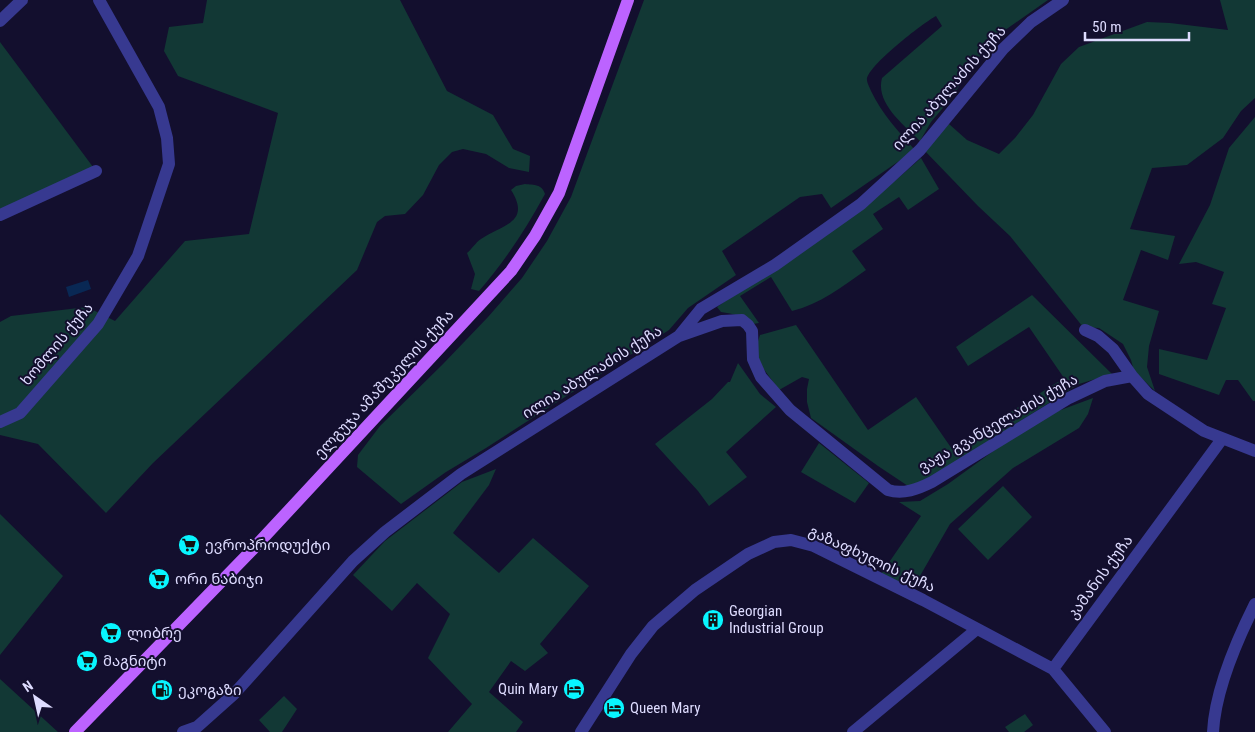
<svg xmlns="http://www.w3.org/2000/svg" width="1255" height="732" viewBox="0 0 1255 732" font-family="'Roboto Condensed','Noto Sans Georgian',sans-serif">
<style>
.green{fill:#123835}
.water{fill:#092854}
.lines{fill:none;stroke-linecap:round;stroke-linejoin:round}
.minor{stroke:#373990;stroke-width:12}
.major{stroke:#bc63ff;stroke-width:12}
.labels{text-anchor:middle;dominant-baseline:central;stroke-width:4;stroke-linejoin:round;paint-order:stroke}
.street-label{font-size:15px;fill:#dedcff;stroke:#130f2e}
.poi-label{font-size:15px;fill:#dedcff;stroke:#130f2e;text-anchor:start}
</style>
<rect width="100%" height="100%" fill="#130f2e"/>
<!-- green -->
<path class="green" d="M207 0H400L447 91 493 115 513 149 530 156 529 172 509 168 486 154 463 149 452 152 439 165 423 195 405 214 385 216 377 222 357 270 153 463 106 513 38 444 0 435V322L11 316 87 307 115 321 185 241 249 234 278 113 178 76 164 51 169 27 203 23Z
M644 0H1048L998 35 973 64 953 96 931 122 920 141C904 125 875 103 882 78L942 26 936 16C923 23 866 67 867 80 867 83 870 88 871 91 882 114 898 131 915 150L831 208 822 194 800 197 722 251 736 275 688 308 669 330 486 448 446 472 401 504 357 467 358 455 380 426 443 364 488 317 522 278 547 241 571 197Z
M1220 0H1255V98L1241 111 1223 138 1187 165 1152 168 1130 229 1175 236 1168 260 1141 250 1123 300 1159 311 1149 346 1147 367 1155 391 1134 371 1131 360 1123 344 1099 328 1083 327 1010 236 978 206 924 150 949 124 967 140 999 154 1015 138 1033 115 1061 64 1079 47 1147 22 1170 23 1228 30Z
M0 42 96 171 0 215Z
M1255 117V401H1253L1238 380H1226L1219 395 1159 374V349L1207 360 1226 308 1212 304 1224 272 1196 262 1179 264 1210 205 1229 148Z
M921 158 939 189 908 210 899 197 873 214 883 229 852 251 866 270C842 287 820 304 792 311L771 277 740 296 759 323 753 324C744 316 733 314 721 312L717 307 896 180Z
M525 184C534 185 542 184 545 194 526 229 505 261 479 291L471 289 475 274 467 253C472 249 475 243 481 239 501 225 532 223 511 190L516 186Z
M1032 295 1112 374 1079 384 951 465 911 488 878 466 811 418 807 402V389L809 379 802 377 779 390 763 368 755 350 760 335 796 325 868 430 916 397 952 449 1064 378 1029 327 968 366 956 347Z
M738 363 760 394 776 407 726 452 747 477 709 506 698 491 655 444 712 399 728 382H730Z
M1093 398 1088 414 1079 428 1013 468 950 524 913 588 881 574 921 516 899 502 920 501 948 484 1010 439 1058 411Z
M819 443 869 483 855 503 801 472Z
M496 469 489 485 453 533 499 573 533 538 589 586 540 644 548 653 525 671 511 661 489 692 523 722 516 732H448L472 704 428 658 450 614 417 583 392 611 353 575 385 541 462 482Z
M1003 486 1032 517 988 560 958 529Z
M0 514 63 576 0 655Z
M0 679 58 732H0Z
M284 696 297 709 282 732H270L259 720Z
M1025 714 1033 725 1024 732H1009L1005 727Z"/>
<!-- water -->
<path class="water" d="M88 280 91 289 69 297 66 287Z"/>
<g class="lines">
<!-- minor -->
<path class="minor" d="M0 21 22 0
M0 215 96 171
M1085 330 1098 336 1113 349 1132 376 1148 394 1204 431 1255 451
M679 336 722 321 742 320 748 325 752 331 753 359 761 377 790 410 888 490C903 495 918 489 932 482L1069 398 1105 381 1132 376
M0 422 20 413 98 324 138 256 169 164 167 138 159 107 99 0
M1053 669 1222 439
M183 732 197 727 234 694 353 561 385 532 461 474 679 336 701 309 775 265 861 204 920 150 1003 49 1031 22 1063 0
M581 732 631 654 653 626 695 590 748 554 774 542 791 540 814 546 923 600 1053 669 1105 732
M853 732 977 629
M1213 732C1215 692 1237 640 1255 604"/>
<!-- major -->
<path class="major" d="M75 732 253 549 511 271 535 236 559 193 628 0"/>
</g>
<!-- icons -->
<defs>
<g id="supermarket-disc" transform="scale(1.125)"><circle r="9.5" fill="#08f5ff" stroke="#130f2e"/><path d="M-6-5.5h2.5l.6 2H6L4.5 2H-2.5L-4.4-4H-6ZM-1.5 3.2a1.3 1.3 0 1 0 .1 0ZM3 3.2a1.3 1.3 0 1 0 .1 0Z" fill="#111"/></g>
<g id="building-disc" transform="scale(1.125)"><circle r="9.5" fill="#08f5ff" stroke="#130f2e"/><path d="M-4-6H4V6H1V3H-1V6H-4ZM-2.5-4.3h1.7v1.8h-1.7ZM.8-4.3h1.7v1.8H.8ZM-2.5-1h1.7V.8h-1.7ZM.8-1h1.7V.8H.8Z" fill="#111"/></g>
<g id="hotel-disc" transform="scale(1.125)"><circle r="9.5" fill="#08f5ff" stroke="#130f2e"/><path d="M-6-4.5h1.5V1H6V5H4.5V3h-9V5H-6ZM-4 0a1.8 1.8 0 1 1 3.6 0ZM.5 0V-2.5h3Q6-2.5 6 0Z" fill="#111"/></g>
<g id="fuel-disc" transform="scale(1.125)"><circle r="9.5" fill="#08f5ff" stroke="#130f2e"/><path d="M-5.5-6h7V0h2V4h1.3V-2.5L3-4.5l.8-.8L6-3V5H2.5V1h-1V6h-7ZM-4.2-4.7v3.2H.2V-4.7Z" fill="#111"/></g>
</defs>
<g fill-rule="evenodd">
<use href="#supermarket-disc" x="189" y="545"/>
<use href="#supermarket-disc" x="159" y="579"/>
<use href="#building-disc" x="713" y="620"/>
<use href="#supermarket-disc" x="111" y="633"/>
<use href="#supermarket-disc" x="87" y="661"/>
<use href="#hotel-disc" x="574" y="689"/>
<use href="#fuel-disc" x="162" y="690"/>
<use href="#hotel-disc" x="614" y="708"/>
</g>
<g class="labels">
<!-- street labels -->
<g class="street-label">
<text transform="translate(949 88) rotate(-48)">ილია აბულაძის ქუჩა</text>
<text transform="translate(57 344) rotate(-50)">ხომლის ქუჩა</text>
<text transform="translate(592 372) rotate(-32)">ილია აბულაძის ქუჩა</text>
<text transform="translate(384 384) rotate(-47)">ელგუჯა ამაშუკელის ქუჩა</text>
<text transform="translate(998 423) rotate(-30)">ვაჟა გვანცელაძის ქუჩა</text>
<text transform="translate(872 559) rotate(25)">გაზაფხულის ქუჩა</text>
<text transform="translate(1100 577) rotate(-54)">კამანის ქუჩა</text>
</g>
<!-- poi labels -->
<g class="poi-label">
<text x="205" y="545">ევროპროდუქტი</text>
<text x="175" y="579">ორი ნაბიჯი</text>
<text x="729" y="611">Georgian<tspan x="729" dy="17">Industrial Group</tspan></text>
<text x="127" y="633">ლიბრე</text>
<text x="103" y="661">მაგნიტი</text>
<text x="558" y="689" text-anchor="end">Quin Mary</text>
<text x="178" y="690">ეკოგაზი</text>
<text x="630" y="708">Queen Mary</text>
</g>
</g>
<!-- north arrow -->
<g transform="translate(35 697) rotate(326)" stroke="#130f2e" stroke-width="4" paint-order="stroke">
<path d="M0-4L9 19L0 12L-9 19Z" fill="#dedcff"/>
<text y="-8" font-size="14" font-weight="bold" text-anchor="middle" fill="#dedcff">N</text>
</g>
<!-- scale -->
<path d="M1085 32v8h104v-8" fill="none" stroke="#dedcff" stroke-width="2.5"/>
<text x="1092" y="32" font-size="15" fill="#dedcff" stroke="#130f2e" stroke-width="4" paint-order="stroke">50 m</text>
</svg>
